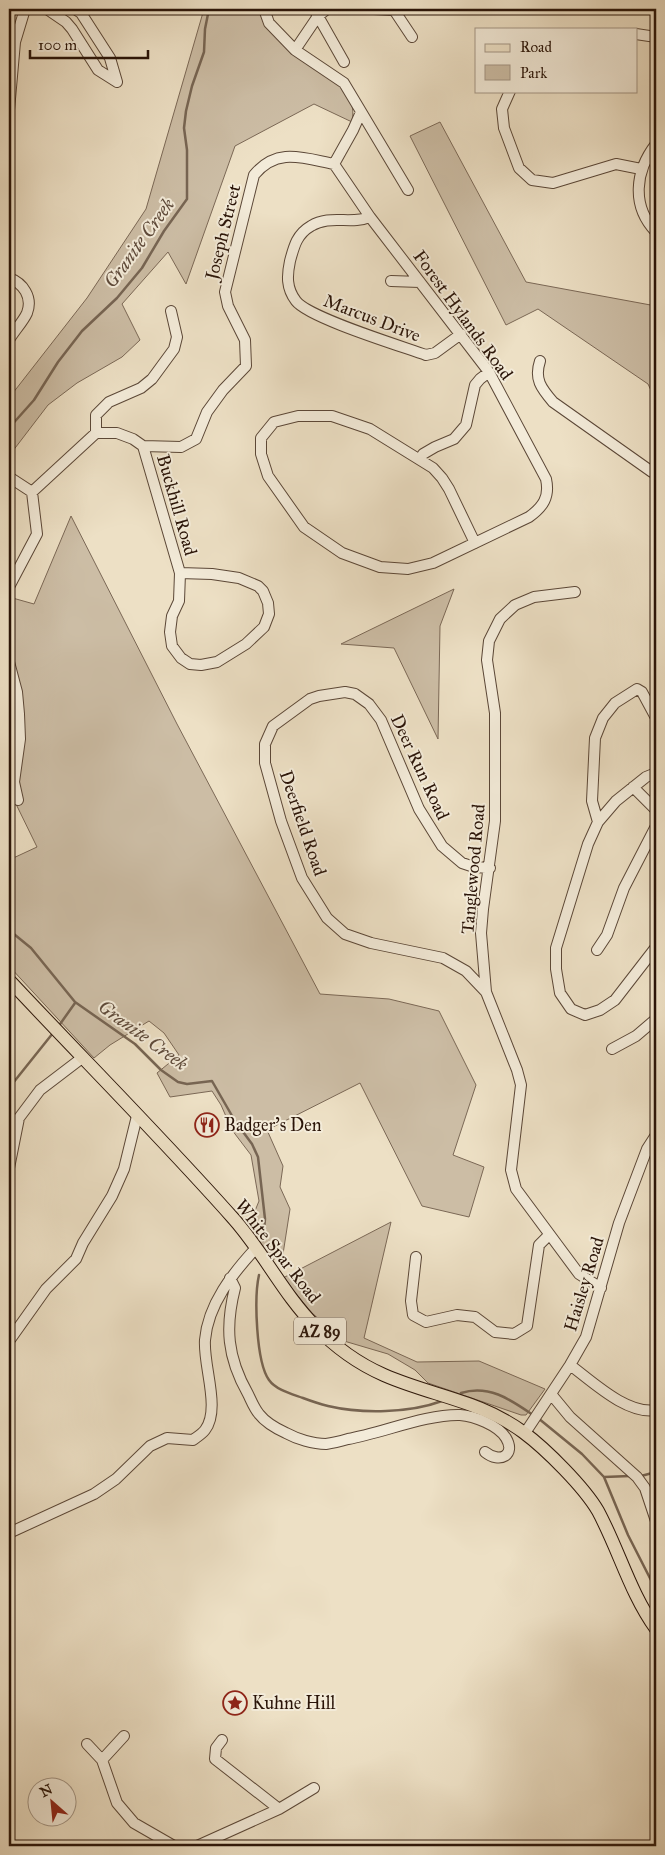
<svg xmlns="http://www.w3.org/2000/svg" width="665" height="1855" viewBox="0 0 665 1855" font-family="'IM FELL Great Primer',serif">
<style>
.green{fill:#ccbda5;stroke:#7b6856}
.lines{fill:none;stroke-linecap:round;stroke-linejoin:round}
.stream{stroke:#776553;stroke-width:2.5}
.minor-casing{stroke:#5b4737;stroke-width:12}
.major-casing{stroke:#2a1408;stroke-width:14}
.minor{stroke:#f3ebd9;stroke-width:10}
.major{stroke:#ede0c5;stroke-width:12}
.labels{text-anchor:middle;dominant-baseline:central;stroke-width:4;stroke-linejoin:round;paint-order:stroke}
.shield{fill:#f3ebd9;stroke:#665447;stroke-width:1}
.shield-label{font-size:16px;font-weight:bold;fill:#2a1408}
.street-label{font-size:18px;fill:#2a1408;stroke:#f3ebd9}
.poi-label{font-size:18px;fill:#2a1408;stroke:#f3ebd9;text-anchor:start}
.water-label{font-size:19px;font-style:italic;fill:#5e4a3a;stroke:#f3ebd9}
</style>
<rect width="100%" height="100%" fill="#ede0c5"/>
<filter id="stains"><feTurbulence type="fractalNoise" baseFrequency=".004" numOctaves="4"/><feColorMatrix values="0 0 0 0 .2 0 0 0 0 .09 0 0 0 0 .02 0 0 0 .5 -.17"/></filter>
<radialGradient id="worn" r=".72"><stop offset=".6" stop-color="#630" stop-opacity="0"/><stop offset="1" stop-color="#630" stop-opacity=".3"/></radialGradient>
<!-- green -->
<path class="green" d="M204 9H261L267 23 341 85C350 99 355 105 352 122L314 104 235 146 186 284 168 252 122 304 140 340 122 357 77 383 48 405 9 456V398L87 298 146 209Z
M440 122 526 282 656 306V401L648 384 538 309 506 325 410 136Z
M71 516 177 724 320 994 389 999 439 1011 476 1085 453 1155 484 1167 469 1217 422 1206 360 1083 267 1130 283 1166 280 1187 290 1209 283 1254 271 1261 248 1228 259 1201 251 1155 232 1130 221 1105 212 1091 170 1097 157 1073 179 1055 164 1033 149 1021 110 1045 94 1058 9 966V860L37 847 15 802 18 738 14 693 9 677V597L34 604Z
M454 589 440 626 438 739 394 648 341 644Z
M391 1222 364 1338 417 1362 479 1361 545 1389 526 1415H521L428 1383 415 1370 388 1354 344 1341 312 1313 283 1278Z"/>
<g class="lines">
<!-- stream -->
<path class="stream" d="M9 428 34 400 58 362 82 331 117 298 142 268 164 231 187 199V150L184 128 186 111 192 86 204 52 205 29 209 9
M9 930 31 948 75 1002 135 1044 161 1070 178 1082 187 1084 212 1081 235 1121 252 1144 258 1157 265 1219 263 1241
M58 1027 75 1003
M9 1088 53 1033
M259 1275C254 1297 256 1362 269 1380 276 1390 292 1394 303 1398 311 1401 320 1404 328 1406 362 1414 410 1413 442 1401
M461 1393C489 1384 511 1400 533 1415
M538 1418 582 1454 604 1477 628 1535 656 1590
M641 1476 656 1472
M604 1477 630 1476"/>
<!-- minor casing -->
<g class="minor-casing">
<path id="minor" d="M47 9 66 22 72 29 98 70 117 82
M75 9 81 13 110 58 117 82
M264 9 269 23 295 50 344 83 408 190
M314 9 344 62
M374 9 394 10 412 37
M636 34 656 37
M295 50 318 16 327 9
M510 91 502 109 504 128 519 168 532 180 553 183 616 164 641 169
M9 110 15 42 25 9
M656 144C635 171 631 206 656 232
M334 164 370 217 489 372 546 479C550 497 543 507 529 517L433 563 408 569 380 567 342 553 304 527 268 476 261 454V438L274 422 298 416H332L370 429 433 468 442 478 449 489 475 543
M370 217C351 225 330 214 311 226 297 234 294 246 290 261 287 275 286 288 296 301 309 318 401 346 426 355L435 353 461 334
M9 278C23 283 33 297 27 313 23 322 14 331 9 340
M391 281 420 282
M540 361C534 379 541 388 553 402L652 472H656
M96 433V415L109 402 141 388 152 379 174 349 177 337 171 311
M143 446 180 573 179 601 172 616 170 632 172 646 181 658 190 664 201 665 217 662 246 644 264 627 269 614 268 603 263 591 258 586 239 578 212 574 180 573
M420 459 423 454 435 447 454 439 466 425 475 385 480 379 489 372
M9 477 32 492 37 534 9 587
M32 492 96 433H117L133 439 143 446 181 447 196 439 207 412 223 390 246 366 245 340 228 306 225 292 254 175C277 147 303 158 334 164L353 130 361 112
M575 592 534 597 515 605 500 619 489 641 487 660 495 713V821L483 909 481 933 486 992 517 1070 521 1085 511 1170 516 1189 579 1274 601 1288
M9 662 17 692 19 714 20 739 14 782 18 800
M656 773 646 777 616 801 598 822 588 844 556 948V969L560 993 571 1009 585 1015 600 1010 615 1000 656 947
M633 787 656 810
M598 822 592 801 595 738 603 718 615 703 637 689 642 692 656 718
M597 950 607 935 624 888 656 826
M486 992 466 971 443 958 371 943 345 934 327 918 302 878 281 821 265 763V744L273 726 310 699 319 696 345 692 355 694 369 704 381 720 419 809 442 846 462 863 474 867 490 868
M612 1049 636 1036 656 1019
M9 1168 19 1118 40 1090 82 1058
M416 1257 411 1301 413 1315 426 1322 457 1315 475 1317 495 1332 514 1334 527 1326 539 1245 549 1235
M230 1278 235 1288C225 1327 227 1357 248 1394 251 1400 254 1408 259 1414 266 1423 275 1428 286 1433 297 1439 313 1444 326 1444 333 1443 341 1441 348 1439 382 1433 427 1414 460 1415 474 1416 498 1425 506 1438 516 1455 500 1464 485 1452
M9 1341 46 1289 76 1259 83 1243 112 1196 124 1169 137 1116
M570 1365C593 1382 627 1415 656 1410
M551 1394 570 1417 637 1477 645 1488 656 1521
M525 1433 570 1365 586 1337 619 1223 647 1149 656 1135
M9 1533 94 1494 116 1479 150 1446 167 1438 193 1440C197 1437 202 1434 205 1430 221 1409 203 1366 205 1340 208 1304 233 1273 256 1248
M124 1736 102 1760 117 1803 134 1823 174 1846
M222 1740 216 1748 215 1759 279 1809
M87 1744 102 1760
M197 1846 279 1809 314 1788"/>
</g>
<!-- major casing -->
<g class="major-casing">
<path id="major" d="M9 980C83 1059 160 1136 232 1217 263 1251 283 1294 315 1326 334 1346 359 1364 384 1375 432 1396 479 1400 523 1432 546 1449 584 1487 598 1511 619 1550 630 1593 656 1629"/>
</g>
<!-- minor -->
<use href="#minor" class="minor"/>
<!-- major -->
<use href="#major" class="major"/>
</g>
<!-- icons -->
<defs>
<g id="restaurant-ring" transform="scale(1.25)"><circle r="9.5" fill="#f3ebd9" stroke="#8f2418" stroke-width="1.5"/><path d="M-5-6h1v4h1v-4h1v4h1v-4h1v5L-1.5 .5V6h-2V.5L-5-1ZM5-6V6H3V1.5H1.5Q1.5-4 5-6Z" fill="#8f2418"/></g>
<g id="sight-ring" transform="scale(1.25)"><circle r="9.5" fill="#f3ebd9" stroke="#8f2418" stroke-width="1.5"/><path d="M0-6L1.8-2.2L6-1.7L2.9 1.2L3.7 5.4L0 3.3L-3.7 5.4L-2.9 1.2L-6-1.7L-1.8-2.2Z" fill="#8f2418"/></g>
</defs>
<g fill-rule="evenodd">
<use href="#restaurant-ring" x="207" y="1125"/>
<use href="#sight-ring" x="235" y="1703"/>
</g>
<g class="labels">
<!-- shield labels -->
<rect class="shield" x="294" y="1317.5" width="52" height="27" rx="4"/>
<g class="shield-label">
<text x="320" y="1331">AZ 89</text>
</g>
<!-- street labels -->
<g class="street-label">
<text transform="translate(223 232) rotate(-76)">Joseph Street</text>
<text transform="translate(463 315) rotate(54)">Forest Hylands Road</text>
<text transform="translate(372 318) rotate(21)">Marcus Drive</text>
<text transform="translate(177 505) rotate(74)">Buckhill Road</text>
<text transform="translate(420 767) rotate(65)">Deer Run Road</text>
<text transform="translate(303 823) rotate(71)">Deerfield Road</text>
<text transform="translate(473 869) rotate(-85)">Tanglewood Road</text>
<text transform="translate(278 1251) rotate(52)">White Spar Road</text>
<text transform="translate(584 1284) rotate(-73)">Haisley Road</text>
</g>
<!-- poi labels -->
<g class="poi-label">
<text x="224" y="1125">Badger's Den</text>
<text x="252" y="1703">Kuhne Hill</text>
</g>
<!-- water labels -->
<g class="water-label">
<text transform="translate(139 243) rotate(-54)">Granite Creek</text>
<text transform="translate(143 1035) rotate(36)">Granite Creek</text>
</g>
</g>
<!-- margin -->
<rect width="665" height="1855" fill="none" stroke="#ede0c5" stroke-width="30"/>
<rect x="10" y="10" width="645" height="1835" fill="none" stroke="#2a1408" stroke-width="2.5"/>
<rect x="15" y="15" width="635" height="1825" fill="none" stroke="#2a1408"/>
<!-- legend -->
<rect x="475" y="28" width="162" height="65" fill="#f3ebd9" stroke="#a39585"/>
<rect x="485" y="44" width="25" height="8" fill="#ede0c5" stroke="#a39585"/>
<text x="520" y="52" font-size="15" fill="#2a1408">Road</text>
<rect x="485" y="65" width="25" height="15" fill="#ccbda5" stroke="#a39585"/>
<text x="520" y="78" font-size="15" fill="#2a1408">Park</text>
<!-- north arrow -->
<g transform="translate(52 1802) rotate(333)"><circle r="24" fill="#f3ebd9" stroke="#a39585"/>
<path d="M0-4L9 19L0 12L-9 19Z" fill="#8f2418"/>
<text y="-8" font-size="14" font-weight="bold" text-anchor="middle" fill="#2a1408">N</text>
</g>
<!-- scale -->
<path d="M30 50v8h118v-8" fill="none" stroke="#2a1408" stroke-width="2.5"/>
<text x="38" y="50" font-size="15" fill="#2a1408" stroke="#f3ebd9" stroke-width="4" paint-order="stroke">100 m</text>
<rect width="100%" height="100%" filter="url(#stains)"/>
<rect width="100%" height="100%" fill="url(#worn)"/>
</svg>
